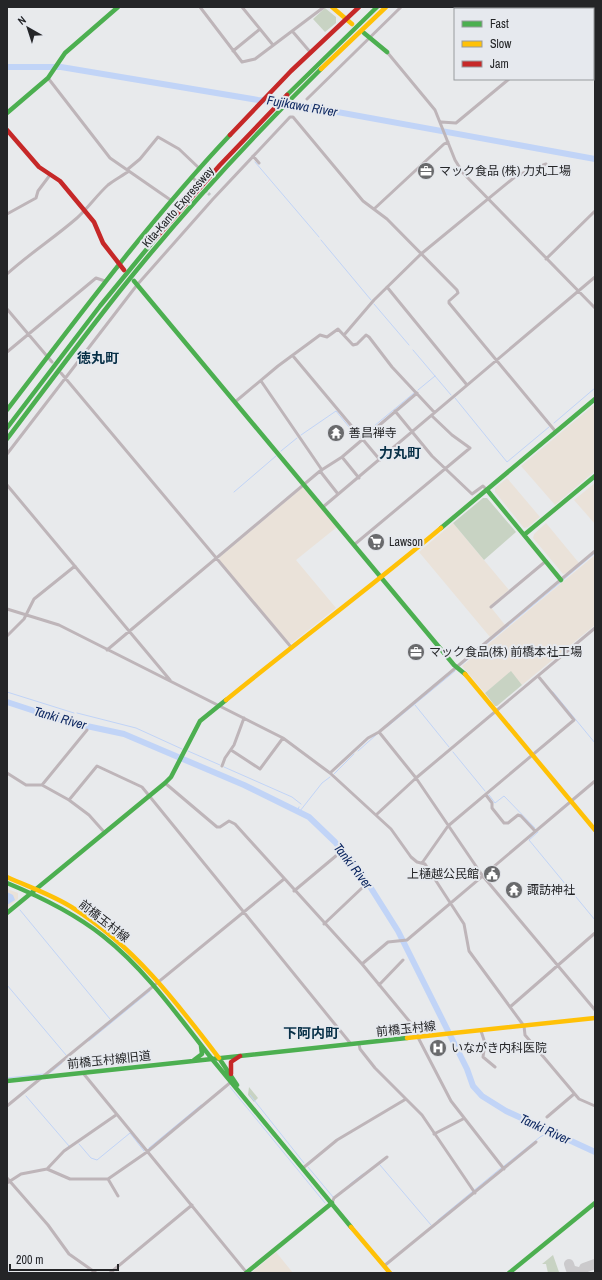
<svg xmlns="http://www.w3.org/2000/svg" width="602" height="1280" viewBox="0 0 602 1280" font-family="'Archivo Narrow','Noto Sans JP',sans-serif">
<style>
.commercial{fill:#eae2d9}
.green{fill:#c8d3c3}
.water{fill:#c1d4f7}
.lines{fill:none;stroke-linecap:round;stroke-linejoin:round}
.stream{stroke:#c1d4f7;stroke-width:1}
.river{stroke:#c1d4f7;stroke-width:6}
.taxiway{stroke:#cbcacc;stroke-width:10}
.street-tunnel{stroke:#c1c3c5;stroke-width:3;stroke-dasharray:3 1.5;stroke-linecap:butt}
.street{stroke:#beb5b9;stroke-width:3}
.fast{stroke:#4caf50;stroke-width:4.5}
.slow{stroke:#ffc107;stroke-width:4.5}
.jam{stroke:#c62828;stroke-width:4.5}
.labels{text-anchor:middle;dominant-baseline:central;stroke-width:4;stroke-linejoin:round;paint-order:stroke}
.poi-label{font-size:12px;fill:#242527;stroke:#e6e9ee;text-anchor:start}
.street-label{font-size:12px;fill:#242527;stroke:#e6e9ee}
.water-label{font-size:13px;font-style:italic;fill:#0f2962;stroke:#e6e9ee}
.quarter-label{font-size:14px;font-weight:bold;fill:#083047;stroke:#e6e9ee}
</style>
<rect width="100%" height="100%" fill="#e8eaec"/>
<!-- commercial -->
<path class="commercial" d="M595 404V471L555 505 521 466Z
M507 478 540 517 528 527 524 528 495 492V488Z
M595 483V524L574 500Z
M302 488H304L337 527 296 560 336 608 292 643H289L219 560 220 557Z
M453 523 509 590 490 606 505 625 490 637 419 552Z
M546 523 579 563 567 573 563 574 533 538 534 534Z
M595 555V625L522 685 511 672 485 693 462 666Z
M7 889 18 893V899L7 908Z
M276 1252 293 1273H251Z"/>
<!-- green -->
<path class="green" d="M325 8 336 17V23L325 32 313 19Z
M483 498H487L516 532 484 560 453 523Z
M511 671 522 685 497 706H495L485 693Z
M249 1087 258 1098 254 1102 248 1095Z
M553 1255 559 1272V1273H548L546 1264H542Z"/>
<!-- water -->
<path class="water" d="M7 892 13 895 15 900 7 905Z"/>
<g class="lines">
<!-- stream -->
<path class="stream" d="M255 162 319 237
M321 240 371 300
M374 304 409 345
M413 350 451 395
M418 390 435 376
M455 398 507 462 549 427
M554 423 595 388
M301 435 336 411 359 439
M362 436 414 393
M281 451 297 438
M234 492 276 456
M563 580 595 553
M461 665 561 582
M7 692 74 713
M553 692 595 743
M415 705 449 747
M77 713 136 728 182 749
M387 727 455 671
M188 751 220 765
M358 751 376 735
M453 752 485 791
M224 767 292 797 301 804
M334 774 354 754
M489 795 495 803 504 796 535 828
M298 810 299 807
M300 811 322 783 330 777
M538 832 529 840 595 920
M20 910 110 1019
M7 985 66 1055
M89 1041 150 991
M50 1073 62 1063
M7 1078 44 1074
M230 1087 325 1203
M250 1095 304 1163
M26 1096 69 1146
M79 1144 91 1158 97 1160 130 1133 144 1151
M149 1148 201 1105
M380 1165 431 1225
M504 1166 540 1137 551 1131
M308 1167 333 1197
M350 1184 363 1174
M438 1220 501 1168
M7 1270 11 1273"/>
<!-- river -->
<path class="river" d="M7 67H61L258 100 277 101 595 159
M7 702 68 722 124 734 244 785 309 817 335 842 369 885 398 931 467 1069 473 1086 482 1096 506 1111 595 1152"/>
<!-- taxiway -->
<path class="taxiway" d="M569 1264 571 1270 582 1273
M582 1273 584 1268 595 1264"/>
<!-- street-tunnel -->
<path class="street-tunnel" d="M205 190 210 195"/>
<!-- street -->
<path class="street" d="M200 7 242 62 255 59 324 7
M242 7 273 45
M570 7 571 9
M593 15 595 14
M293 32 311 53
M233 51 260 29
M387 52 435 110 455 160 463 173 595 308
M48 78 110 158 172 201
M307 99 401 7
M441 122 456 123 509 79
M253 156 259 163
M128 169 140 159 158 137 179 149 200 169
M192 177 198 183
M374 209 444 144 448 142
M7 214 36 198 38 191 50 175
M546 259 595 211
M7 274C29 254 54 238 77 218 88 208 97 195 108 185 114 180 122 176 129 171
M387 287 467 385
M7 309 52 362
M344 335 374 300 421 254 516 176 546 164
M7 352 96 278 105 281
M293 356 380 460
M61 373 291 647
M261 381 322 470
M235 402 278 366 320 335 327 337 338 329 353 345 357 344 366 335 369 337 392 367 434 412
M395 411 432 456 472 494 483 486 487 490
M7 454 137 285 213 199 290 117H293L363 201 387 219 457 290 458 293 449 301V303L556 432
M342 457 359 478
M320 471 338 494
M7 485 170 680
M323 507 595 277
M355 544 470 448 452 435 432 416
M491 607 546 561
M7 609 59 625 283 738 330 773 391 829 411 857 417 862 425 864 464 924 469 951 524 1026 525 1035 579 1099 595 1106
M7 636 24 619 34 599 75 566
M107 650 320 471 342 457 417 393
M379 732 416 778 482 875 595 1010
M231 750 260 769 283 738
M222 766 225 758 234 745 244 718
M7 773 26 785H42L69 800 89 815 105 833
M330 773 368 738 379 732 595 551
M165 783 217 827H220L229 821 235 824 362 964 410 1022 451 1101 504 1169
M42 785 87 730
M486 795 492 803V808L504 823H508L518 815 521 816 535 831
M69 800 97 766 142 787 351 1044
M376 815 416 778 595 628
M422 863 448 826 574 720 538 676
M294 891 337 855
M324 924 363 887
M362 964 388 942 407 940 595 781
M379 985 403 960
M510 1007 595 933
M481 1031 485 1043 483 1057 495 1067
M359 1044 360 1049 375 1068 422 1115 475 1193
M83 1073 247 1273
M7 1106 284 879
M547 1117 574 1094
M434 1134 463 1119
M303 1168 337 1140 406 1099
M47 1169 64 1151 116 1115
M7 1178 48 1225 69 1254 96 1273
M108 1179 118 1196
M7 1183 21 1174 47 1169 70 1179H108L147 1152 231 1082
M332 1203 334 1198 387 1157
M384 1266 536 1142
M110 1273 192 1205"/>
<!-- fast -->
<path class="fast" d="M364 33 387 52
M287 95 377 7
M7 113 48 78 65 53 118 7
M134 281 454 665 465 674
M7 410C79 316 149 221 230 135
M7 428 100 306 155 239
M7 439C44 390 81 340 119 292 182 213 250 139 321 69
M487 490 561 580
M441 528 595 399
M524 535 595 476
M7 883C41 897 74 913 103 936 146 970 178 1016 212 1059L407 1038
M7 913 165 783 171 777 200 721 226 700
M219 1058 237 1085
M194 1060 202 1054 201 1046
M7 1081 212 1059 351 1227
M246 1273 332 1203
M509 1273 595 1203"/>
<!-- slow -->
<path class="slow" d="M332 7 352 24
M321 69 386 7
M465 674 595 830
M226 700C297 642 371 587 441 528
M7 877C29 887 53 895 73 908 133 945 177 1003 219 1058
M407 1038 595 1018
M351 1227 390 1273"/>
<!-- jam -->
<path class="jam" d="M7 130 39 167 60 181 94 222 103 243 124 270
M230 135 291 71 359 7
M155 239 220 165 287 95
M231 1074V1062L240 1056"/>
</g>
<!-- icons -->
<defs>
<g id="office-disc" transform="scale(0.9)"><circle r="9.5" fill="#696a6c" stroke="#e6e9ee"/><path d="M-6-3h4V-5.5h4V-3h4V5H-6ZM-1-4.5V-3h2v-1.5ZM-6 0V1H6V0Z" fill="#fff"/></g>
<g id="temple-disc" transform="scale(0.9)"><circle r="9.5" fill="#696a6c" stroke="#e6e9ee"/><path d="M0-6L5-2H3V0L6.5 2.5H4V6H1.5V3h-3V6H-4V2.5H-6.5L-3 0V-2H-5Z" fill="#fff"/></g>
<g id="supermarket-disc" transform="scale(0.9)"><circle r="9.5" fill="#696a6c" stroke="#e6e9ee"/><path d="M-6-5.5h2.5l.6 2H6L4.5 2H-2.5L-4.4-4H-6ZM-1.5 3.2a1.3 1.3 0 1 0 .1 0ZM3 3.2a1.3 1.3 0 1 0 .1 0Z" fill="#fff"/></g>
<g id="civic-disc" transform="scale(0.9)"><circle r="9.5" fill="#696a6c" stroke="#e6e9ee"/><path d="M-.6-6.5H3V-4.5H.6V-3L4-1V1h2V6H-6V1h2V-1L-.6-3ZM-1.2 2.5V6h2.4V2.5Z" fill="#fff"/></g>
<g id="hospital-disc" transform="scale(0.9)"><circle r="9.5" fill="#696a6c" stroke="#e6e9ee"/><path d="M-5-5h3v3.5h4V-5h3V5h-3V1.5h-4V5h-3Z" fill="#fff"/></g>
</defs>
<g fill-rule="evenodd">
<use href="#office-disc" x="426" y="171"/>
<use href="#temple-disc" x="336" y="433"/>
<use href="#supermarket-disc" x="376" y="542"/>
<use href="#office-disc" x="416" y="652"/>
<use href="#civic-disc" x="492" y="874"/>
<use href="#temple-disc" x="514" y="890"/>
<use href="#hospital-disc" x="438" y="1048"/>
</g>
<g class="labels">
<!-- poi labels -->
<g class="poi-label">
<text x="439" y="171">マック食品 (株) 力丸工場</text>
<text x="349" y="433">善昌禅寺</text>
<text x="389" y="542">Lawson</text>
<text x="429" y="652">マック食品(株) 前橋本社工場</text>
<text x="479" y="874" text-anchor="end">上樋越公民館</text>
<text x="527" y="890">諏訪神社</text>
<text x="451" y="1048">いながき内科医院</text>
</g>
<!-- street labels -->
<g class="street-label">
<text transform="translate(178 207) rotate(-49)">Kita-Kanto Expressway</text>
<text transform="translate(104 921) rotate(38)">前橋玉村線</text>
<text transform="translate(406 1029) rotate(-6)">前橋玉村線</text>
<text transform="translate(109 1060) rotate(-6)">前橋玉村線旧道</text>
</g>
<!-- water labels -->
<g class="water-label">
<text transform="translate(302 106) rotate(10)">Fujikawa River</text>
<text transform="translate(60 718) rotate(16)">Tanki River</text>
<text transform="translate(353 866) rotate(52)">Tanki River</text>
<text transform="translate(545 1129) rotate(25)">Tanki River</text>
</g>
<!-- quarter labels -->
<g class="quarter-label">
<text x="98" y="358">徳丸町</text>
<text x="400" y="453">力丸町</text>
<text x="311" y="1033">下阿内町</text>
</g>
</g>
<!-- border -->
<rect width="602" height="1280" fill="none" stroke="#242527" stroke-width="16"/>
<!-- legend -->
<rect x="454" y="8" width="140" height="72" fill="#e6e9ee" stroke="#989b9e"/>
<rect x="462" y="21" width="20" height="6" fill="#4caf50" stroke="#989b9e"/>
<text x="490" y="28" font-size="12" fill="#242527">Fast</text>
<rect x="462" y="41" width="20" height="6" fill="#ffc107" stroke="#989b9e"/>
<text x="490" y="48" font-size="12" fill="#242527">Slow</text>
<rect x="462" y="61" width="20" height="6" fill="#c62828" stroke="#989b9e"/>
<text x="490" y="68" font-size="12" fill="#242527">Jam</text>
<!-- north arrow -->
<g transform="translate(28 28) rotate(321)" stroke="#e6e9ee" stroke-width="3" paint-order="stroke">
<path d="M0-3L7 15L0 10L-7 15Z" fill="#242527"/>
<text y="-6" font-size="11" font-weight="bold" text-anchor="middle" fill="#242527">N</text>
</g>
<!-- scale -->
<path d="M10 1264v6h108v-6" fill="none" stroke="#242527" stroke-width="2"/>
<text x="16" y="1264" font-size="12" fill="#242527" stroke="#e6e9ee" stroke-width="3" paint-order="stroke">200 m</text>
</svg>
